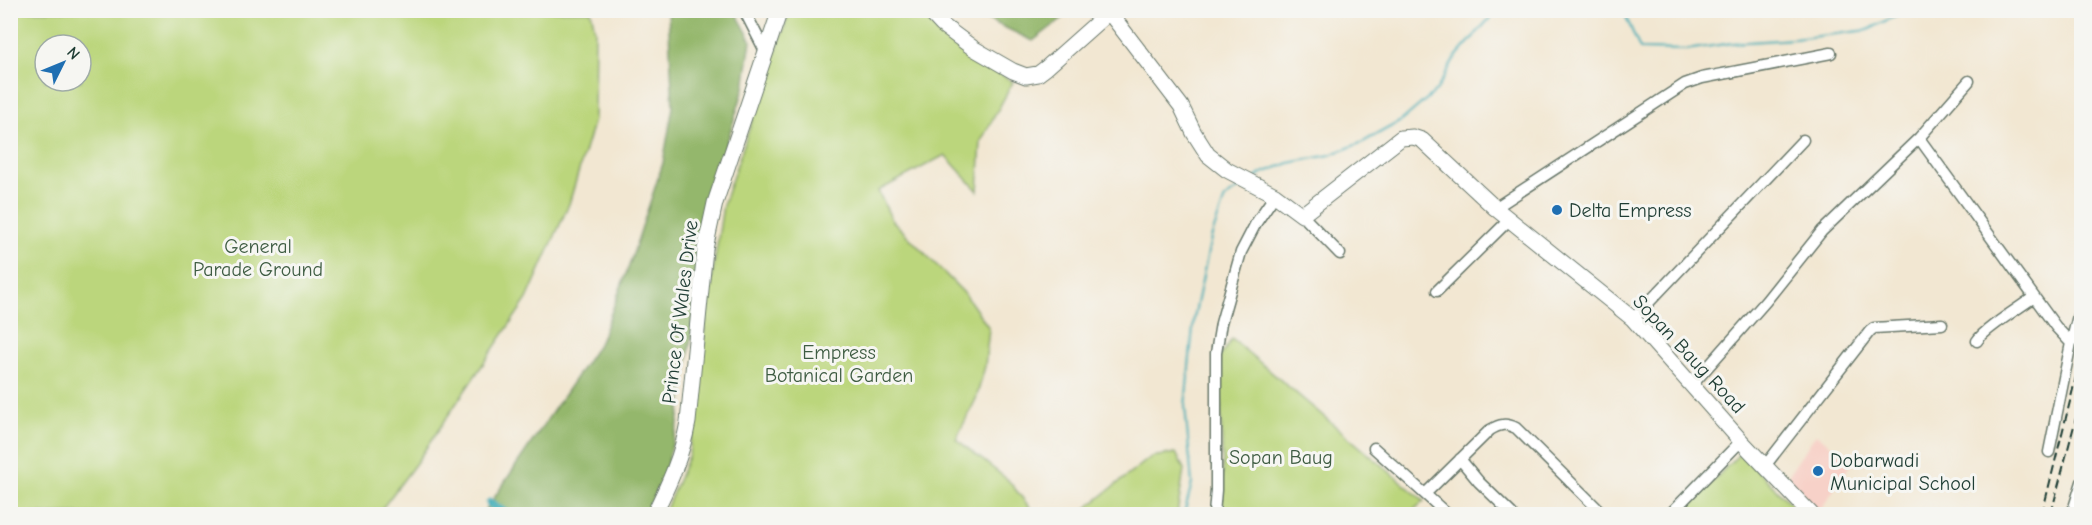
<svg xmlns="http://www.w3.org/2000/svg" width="2092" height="525" viewBox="0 0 2092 525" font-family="'Comic Neue',sans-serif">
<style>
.built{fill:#f7d1c8}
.green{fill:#bbd67c;stroke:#6d8a58;stroke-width:1.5;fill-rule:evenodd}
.forest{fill:#94b76c;stroke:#5a7a50;stroke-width:1.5}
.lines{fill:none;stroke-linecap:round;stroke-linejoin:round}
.stream{stroke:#3aabb6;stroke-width:2}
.canal{stroke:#3aabb6;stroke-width:9}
.street-casing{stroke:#69786b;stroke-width:13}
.secondary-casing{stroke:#69786b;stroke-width:17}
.street{stroke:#fff;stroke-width:10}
.secondary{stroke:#fff;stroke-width:15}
.rail{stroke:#1f3d34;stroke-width:2;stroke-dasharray:9 4.5;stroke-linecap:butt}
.poi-dot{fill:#1f6fb2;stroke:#f6f6f2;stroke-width:2}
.labels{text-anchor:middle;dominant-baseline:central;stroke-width:6;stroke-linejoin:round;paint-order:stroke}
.poi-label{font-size:20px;fill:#1f3d34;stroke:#f6f6f2;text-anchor:start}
.park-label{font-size:20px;fill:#3e5c42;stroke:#f6f6f2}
.street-label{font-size:20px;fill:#1f3d34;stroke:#f6f6f2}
</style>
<rect width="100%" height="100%" fill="#f6f6f2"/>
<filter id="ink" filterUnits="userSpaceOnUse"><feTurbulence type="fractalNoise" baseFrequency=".0167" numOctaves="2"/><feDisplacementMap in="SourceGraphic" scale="12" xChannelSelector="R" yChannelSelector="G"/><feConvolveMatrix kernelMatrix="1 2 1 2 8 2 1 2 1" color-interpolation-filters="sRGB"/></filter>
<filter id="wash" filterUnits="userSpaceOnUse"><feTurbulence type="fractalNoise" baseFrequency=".008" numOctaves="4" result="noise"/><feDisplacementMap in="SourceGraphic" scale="24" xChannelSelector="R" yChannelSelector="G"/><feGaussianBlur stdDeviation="1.35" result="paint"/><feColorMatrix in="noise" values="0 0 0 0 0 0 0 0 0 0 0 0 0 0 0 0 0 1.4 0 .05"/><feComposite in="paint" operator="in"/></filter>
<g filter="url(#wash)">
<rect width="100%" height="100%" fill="#f2e7d2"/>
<!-- built -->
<path class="built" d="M1816 434 1852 462 1818 514 1785 480Z"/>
<!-- green -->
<path class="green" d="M10 11H591L595 30 594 120 569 204 527 299 416 463 378 514H11ZM45 45H81V81H45Z
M790 11H921C949 38 980 61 1013 82L981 141 978 191 945 155 878 191 892 220 965 294 989 328 985 366 976 399 956 439 1008 480 1035 514H664L689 454 702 347 723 205Z
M1232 339 1424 501 1409 514H1215L1223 472 1219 358Z
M1176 453 1184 469 1177 514H1079L1151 457Z
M1740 453 1801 514H1681Z"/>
<!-- forest -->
<path class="forest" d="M668 11H735L751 40 744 88 715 180 678 424 664 474 645 514H483L600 342 629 266 663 163 673 107Z
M970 11H1072L1033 41Z"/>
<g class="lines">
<!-- stream -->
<path class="stream" d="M1623 10 1640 49 1686 50 1732 43 1794 39 1868 30 1906 10
M1254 179 1260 174 1289 163 1330 155 1363 142 1401 121 1436 91 1454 59 1497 10
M1184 514 1192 483 1185 406 1194 318 1211 238 1225 198 1244 185"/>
<!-- canal -->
<path class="canal" d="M490 503 506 514"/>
</g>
</g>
<g filter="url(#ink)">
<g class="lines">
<!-- street casing -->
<g class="street-casing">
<path id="street" d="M744 10 765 51
M1919 138 2056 327 2071 343 2049 452
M1495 208 1685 84 1702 78 1831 53
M1302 215 1340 254
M1437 291 1509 220
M1633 319 1803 140
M1977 341C1983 330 2022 306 2034 297
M2071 343 2082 300
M1692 385 1766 301 1822 231 1919 138 1969 81
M1374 448 1447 514
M1460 459 1479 482 1512 514
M1765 466 1870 331 1874 328 1942 324
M1425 494 1490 430C1500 424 1506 423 1516 428L1603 514
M1214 514 1216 490V353L1221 323 1241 252 1256 223 1275 195
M1670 514 1741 441
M2072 514 2082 482"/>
</g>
<!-- secondary casing -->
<g class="secondary-casing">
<path id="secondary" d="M928 10 942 25 973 48 1013 71 1026 76 1038 74 1046 68 1109 12 1181 106 1194 133 1208 155 1227 170 1275 195 1302 215 1401 138 1413 137 1422 140 1495 208 1633 319 1741 441 1811 514
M654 514C669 484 682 456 688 422L705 249 715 203 780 10"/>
</g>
<!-- street -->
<use href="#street" class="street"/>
<!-- secondary -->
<use href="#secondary" class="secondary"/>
<!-- rail -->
<path class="rail" d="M2042 514 2082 353
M2051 514 2082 395"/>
</g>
</g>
<!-- markers -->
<g class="poi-dot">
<circle cx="1557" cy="210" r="6"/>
<circle cx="1818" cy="471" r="6"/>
</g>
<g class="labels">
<!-- poi labels -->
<g class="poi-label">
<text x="1569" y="210">Delta Empress</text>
<text x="1830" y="460">Dobarwadi<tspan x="1830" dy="23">Municipal School</tspan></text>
</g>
<!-- park labels -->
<g class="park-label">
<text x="258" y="246">General<tspan x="258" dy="23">Parade Ground</tspan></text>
<text x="839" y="352">Empress<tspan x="839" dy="23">Botanical Garden</tspan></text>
<text x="1281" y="457">Sopan Baug</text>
</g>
<!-- street labels -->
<g class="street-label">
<text transform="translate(680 312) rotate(-83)">Prince Of Wales Drive</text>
<text transform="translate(1689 354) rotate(47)">Sopan Baug Road</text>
</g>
</g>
<!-- margin -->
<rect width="2092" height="525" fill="none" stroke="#f6f6f2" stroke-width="36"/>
<!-- north arrow -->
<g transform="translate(63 63) rotate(47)"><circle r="28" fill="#f6f6f2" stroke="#a0aca6" stroke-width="1.5"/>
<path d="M0-4.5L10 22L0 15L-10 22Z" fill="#1f6fb2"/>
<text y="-9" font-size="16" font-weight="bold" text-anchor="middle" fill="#1f3d34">N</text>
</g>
</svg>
